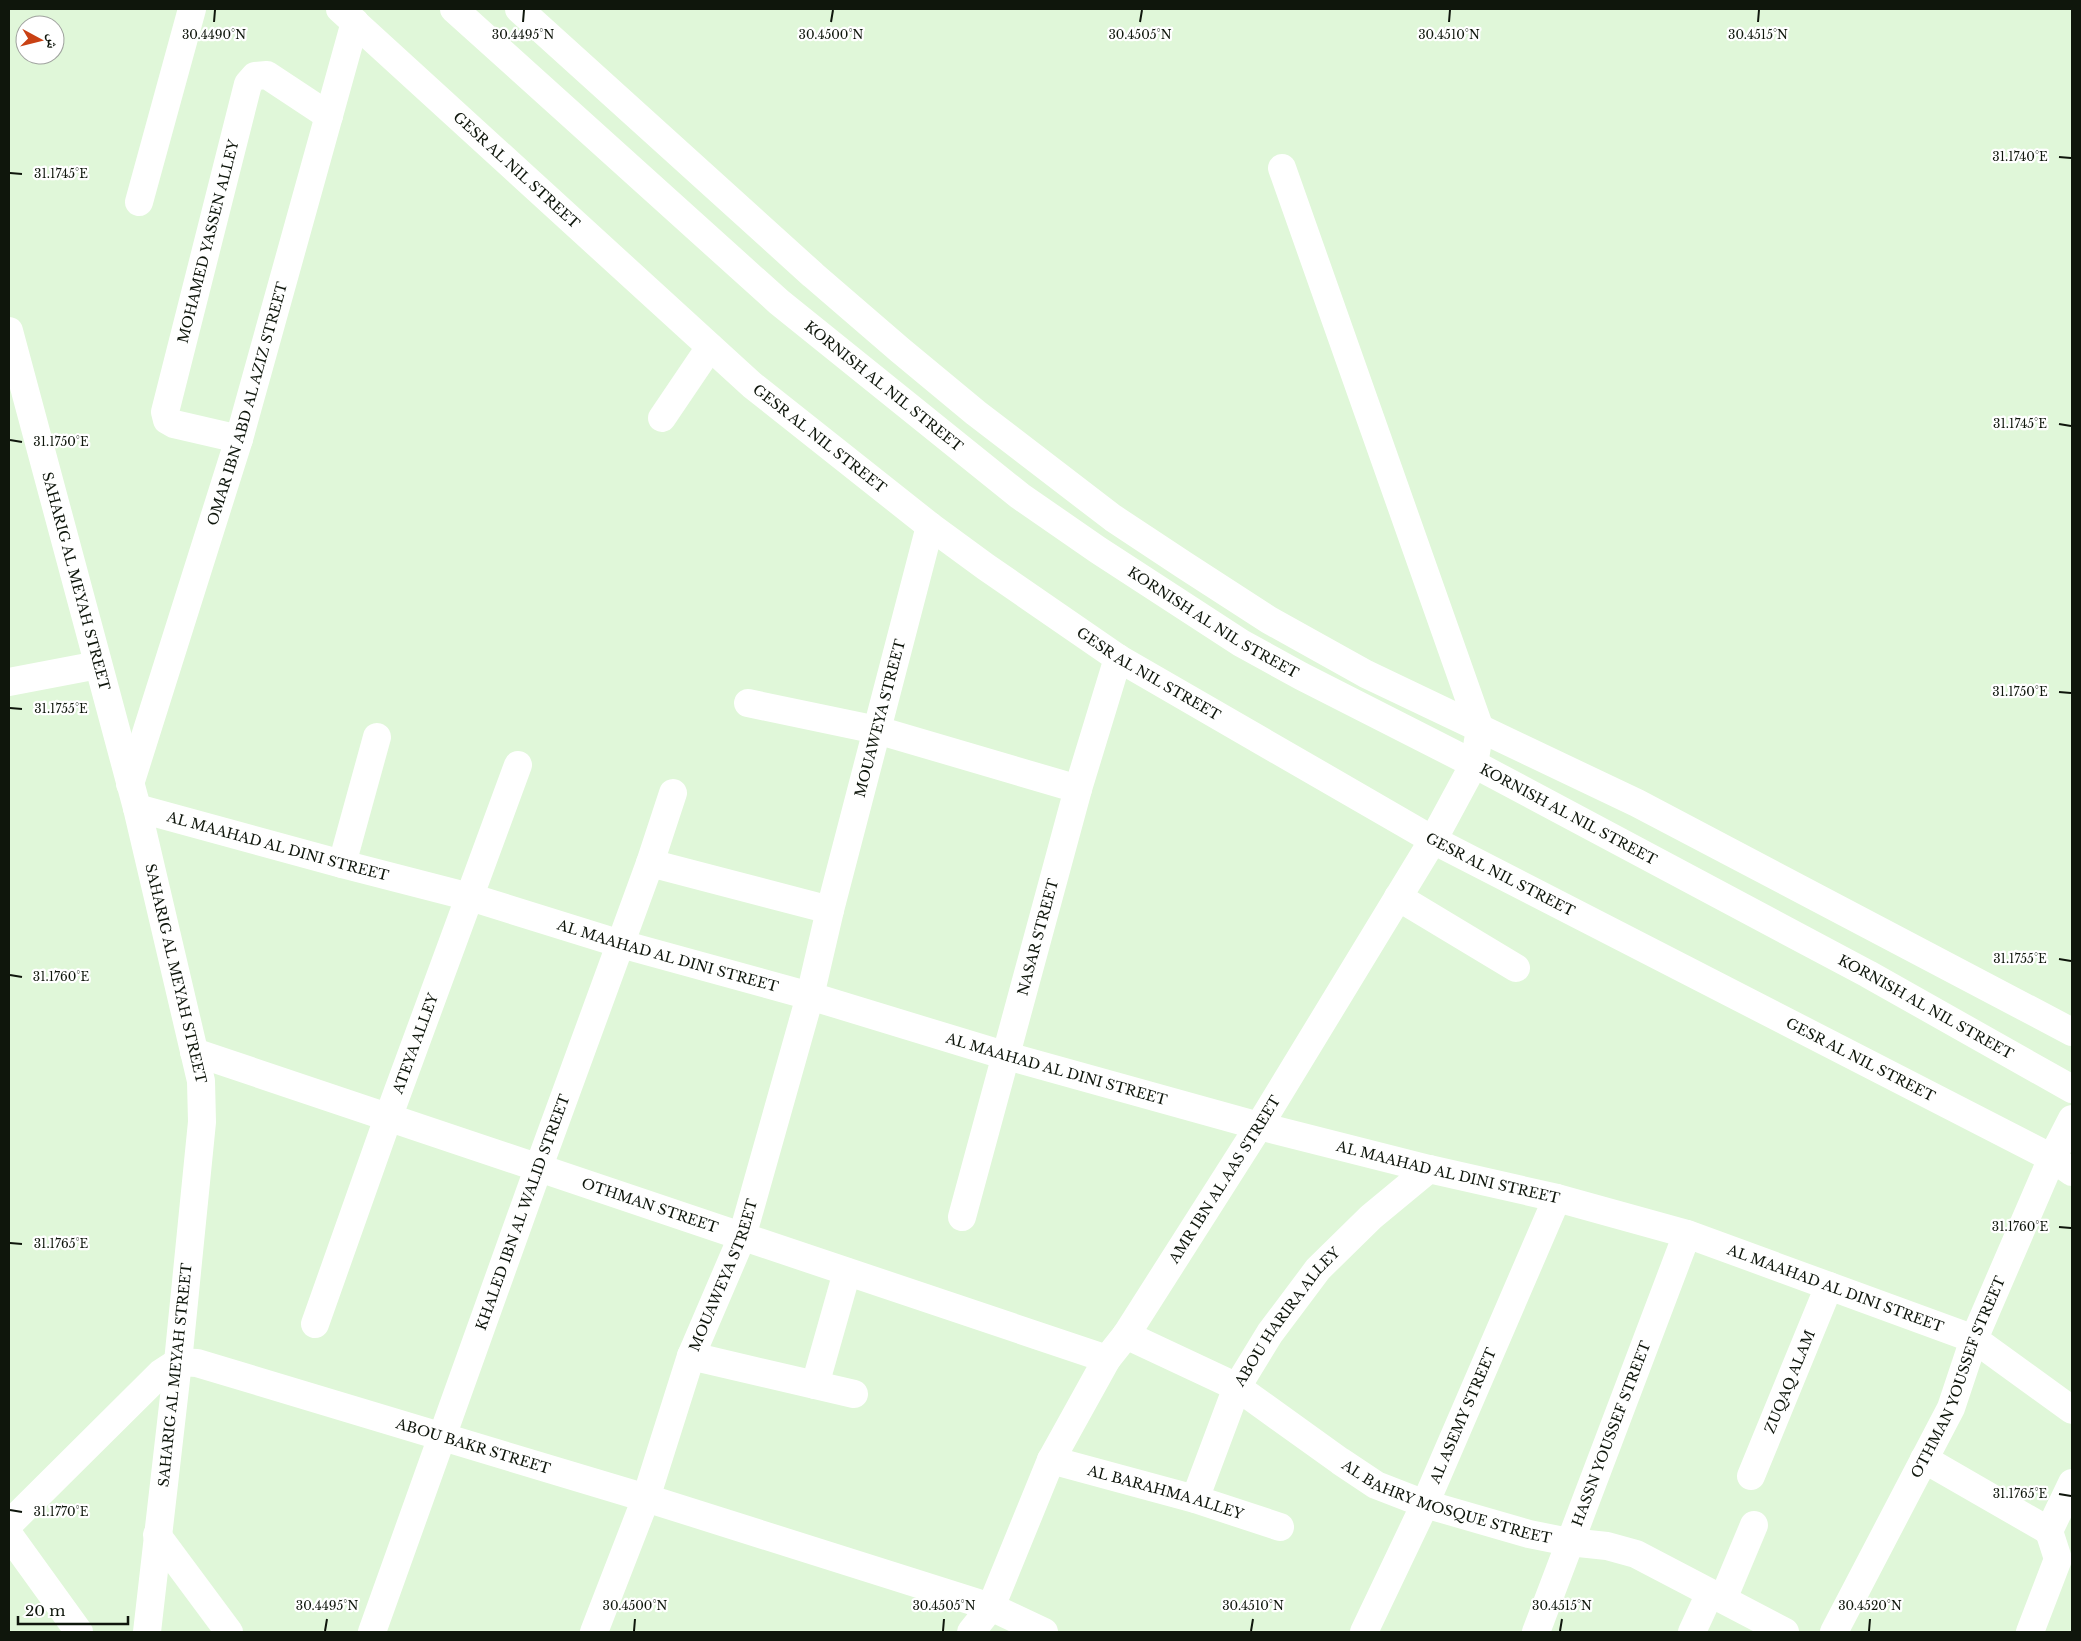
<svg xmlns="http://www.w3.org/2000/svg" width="2081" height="1641" viewBox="0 0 2081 1641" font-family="'Libre Baskerville','Noto Naskh Arabic',serif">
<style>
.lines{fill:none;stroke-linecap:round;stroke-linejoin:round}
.minor{stroke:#fff;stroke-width:28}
.major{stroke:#fff;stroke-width:28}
.ticks{fill:none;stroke:#0f160c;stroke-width:2}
.labels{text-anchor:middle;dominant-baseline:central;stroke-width:4.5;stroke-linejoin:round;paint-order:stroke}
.street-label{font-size:14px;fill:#0f160c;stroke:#fff}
.ticks-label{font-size:12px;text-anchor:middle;fill:#0f160c;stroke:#fff;stroke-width:4.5;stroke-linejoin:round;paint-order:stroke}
</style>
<rect width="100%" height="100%" fill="#e0f7d9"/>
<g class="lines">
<!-- minor -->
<g class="minor">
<path id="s1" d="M340 9 752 385 930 526 986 567 1118 658 1433 840 2052 1158 2072 1172"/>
<path d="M139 202 192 9"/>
<path id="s2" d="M9 331 137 808 201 1081 202 1122 178 1362 147 1632"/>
<path d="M662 418 710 347"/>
<path id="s3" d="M239 439 174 424 167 420 165 412 248 84 255 76 267 75 329 116"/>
<path d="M9 682 98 665"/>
<path d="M748 703 877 730 1078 789"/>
<path id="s4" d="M130 784 239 439 355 22"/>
<path id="s5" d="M137 808 342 864 470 897 621 944 810 996 1007 1056 1259 1126 1429 1169 1557 1198 1687 1234 1974 1339 2072 1410"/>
<path d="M650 863 830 910"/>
<path d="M342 864 377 737"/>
<path d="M1398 897 1516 968"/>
<path id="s6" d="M194 1052 1107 1359"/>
<path id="s7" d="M962 1217 1078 789 1118 658"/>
<path id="s8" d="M315 1324 388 1118 518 765"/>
<path id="s9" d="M1126 1335 1237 1387 1340 1461 1376 1485 1425 1504 1529 1534 1569 1542 1607 1546 1636 1554 1785 1632"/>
<path d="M691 1356 854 1394"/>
<path d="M815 1385 847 1272"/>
<path d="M1924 1459 2049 1531"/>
<path id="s10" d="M1051 1460 1195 1499 1280 1527"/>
<path id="s11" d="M1751 1476 1829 1286"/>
<path id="s12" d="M1195 1499 1237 1387 1270 1333 1318 1269 1371 1217 1429 1169"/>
<path id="s13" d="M9 1524 161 1373 178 1362 197 1363 646 1498 991 1607 1044 1632"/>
<path d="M9 1535 79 1632"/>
<path d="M157 1535 229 1632"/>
<path d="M1723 1599 1754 1525"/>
<path id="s14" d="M372 1632 538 1169 650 863 673 793"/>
<path id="s15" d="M594 1632 646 1498 691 1356 742 1237 810 996 830 910 930 526"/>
<path id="s16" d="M971 1632 991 1607 1051 1460 1107 1359 1126 1335 1259 1126 1433 840 1474 764 1480 729 1282 168"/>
<path id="s17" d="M1364 1632 1425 1504 1557 1198"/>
<path id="s18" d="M1536 1632 1687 1234"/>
<path d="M1692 1632 1710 1593"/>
<path id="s19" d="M1834 1632 1951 1408 1974 1339 2052 1158 2072 1119"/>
<path d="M2030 1632 2058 1559 2049 1531 2072 1483"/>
</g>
<!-- major -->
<g class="major">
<path id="s20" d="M454 9 779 302 1020 496 1098 550 1241 643 1301 676 1474 764 1868 974 2072 1089"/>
<path d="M519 9 813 275 900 350 976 413 1113 518 1184 565 1269 620 1366 674 1637 803 2072 1032"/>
</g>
</g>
<!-- ticks -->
<path class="ticks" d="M214 22 215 10M523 22 524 10M831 22 833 10M1140 22 1142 10M1449 22 1450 10M1758 22 1759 10M2059 157 2071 158M10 173 22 174M2059 424 2071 426M10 440 22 442M2059 692 2071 693M10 708 22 709M2059 959 2071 961M10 975 22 977M2059 1227 2071 1228M10 1243 22 1244M2059 1494 2071 1496M10 1510 22 1512M325 1631 327 1619M634 1631 635 1619M943 1631 944 1619M1251 1631 1253 1619M1560 1631 1562 1619M1869 1631 1870 1619"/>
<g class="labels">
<!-- street labels -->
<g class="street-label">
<text stroke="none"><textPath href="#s1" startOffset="239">GESR AL NIL STREET</textPath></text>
<text stroke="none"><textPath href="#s3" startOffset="259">MOHAMED YASSEN ALLEY</textPath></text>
<text stroke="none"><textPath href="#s20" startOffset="572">KORNISH AL NIL STREET</textPath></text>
<text stroke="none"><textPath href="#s4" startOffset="398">OMAR IBN ABD AL AZIZ STREET</textPath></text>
<text stroke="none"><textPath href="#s1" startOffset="644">GESR AL NIL STREET</textPath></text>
<text stroke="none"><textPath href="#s2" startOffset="259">SAHARIG AL MEYAH STREET</textPath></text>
<text stroke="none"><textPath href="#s20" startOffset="978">KORNISH AL NIL STREET</textPath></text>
<text stroke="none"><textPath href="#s1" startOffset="1049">GESR AL NIL STREET</textPath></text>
<text stroke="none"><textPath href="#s15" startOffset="959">MOUAWEYA STREET</textPath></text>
<text stroke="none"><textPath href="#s20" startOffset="1382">KORNISH AL NIL STREET</textPath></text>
<text stroke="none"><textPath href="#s5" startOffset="146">AL MAAHAD AL DINI STREET</textPath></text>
<text stroke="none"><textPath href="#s1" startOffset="1454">GESR AL NIL STREET</textPath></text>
<text stroke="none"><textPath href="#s7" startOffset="290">NASAR STREET</textPath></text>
<text stroke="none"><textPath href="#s5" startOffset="551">AL MAAHAD AL DINI STREET</textPath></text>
<text stroke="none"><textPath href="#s2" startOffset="664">SAHARIG AL MEYAH STREET</textPath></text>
<text stroke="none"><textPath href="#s20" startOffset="1788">KORNISH AL NIL STREET</textPath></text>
<text stroke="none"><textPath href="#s8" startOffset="298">ATEYA ALLEY</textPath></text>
<text stroke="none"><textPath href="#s1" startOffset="1859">GESR AL NIL STREET</textPath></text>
<text stroke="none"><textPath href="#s5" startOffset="956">AL MAAHAD AL DINI STREET</textPath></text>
<text stroke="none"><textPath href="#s5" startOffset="1361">AL MAAHAD AL DINI STREET</textPath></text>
<text stroke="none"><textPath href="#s16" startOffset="521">AMR IBN AL AAS STREET</textPath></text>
<text stroke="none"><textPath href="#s6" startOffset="481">OTHMAN STREET</textPath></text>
<text stroke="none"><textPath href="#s14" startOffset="446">KHALED IBN AL WALID STREET</textPath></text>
<text stroke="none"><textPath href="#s15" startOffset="380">MOUAWEYA STREET</textPath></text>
<text stroke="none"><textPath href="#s5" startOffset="1766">AL MAAHAD AL DINI STREET</textPath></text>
<text stroke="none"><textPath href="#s12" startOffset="206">ABOU HARIRA ALLEY</textPath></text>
<text transform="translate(175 1375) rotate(-84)">SAHARIG AL MEYAH STREET</text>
<text stroke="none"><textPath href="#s19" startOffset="284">OTHMAN YOUSSEF STREET</textPath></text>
<text stroke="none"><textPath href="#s11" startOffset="102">ZUQAQ ALAM</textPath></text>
<text stroke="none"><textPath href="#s17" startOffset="238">AL ASEMY STREET</textPath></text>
<text stroke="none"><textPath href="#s18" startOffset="212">HASSN YOUSSEF STREET</textPath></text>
<text stroke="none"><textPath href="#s13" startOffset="542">ABOU BAKR STREET</textPath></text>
<text stroke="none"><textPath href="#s10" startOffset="119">AL BARAHMA ALLEY</textPath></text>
<text stroke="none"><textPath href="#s9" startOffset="365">AL BAHRY MOSQUE STREET</textPath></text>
</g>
</g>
<g class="ticks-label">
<text x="214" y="39">30.4490°N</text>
<text x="523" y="39">30.4495°N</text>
<text x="831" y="39">30.4500°N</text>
<text x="1140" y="39">30.4505°N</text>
<text x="1449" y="39">30.4510°N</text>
<text x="1758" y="39">30.4515°N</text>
<text x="2020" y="161">31.1740°E</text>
<text x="61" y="178">31.1745°E</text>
<text x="2020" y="428">31.1745°E</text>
<text x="61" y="446">31.1750°E</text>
<text x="2020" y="696">31.1750°E</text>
<text x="61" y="713">31.1755°E</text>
<text x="2020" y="963">31.1755°E</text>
<text x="61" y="981">31.1760°E</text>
<text x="2020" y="1231">31.1760°E</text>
<text x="61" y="1248">31.1765°E</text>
<text x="2020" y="1498">31.1765°E</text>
<text x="61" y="1516">31.1770°E</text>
<text x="327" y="1610">30.4495°N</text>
<text x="635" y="1610">30.4500°N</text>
<text x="944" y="1610">30.4505°N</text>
<text x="1253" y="1610">30.4510°N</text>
<text x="1562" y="1610">30.4515°N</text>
<text x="1870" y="1610">30.4520°N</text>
</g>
<!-- border -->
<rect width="2081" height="1641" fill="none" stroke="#0f160c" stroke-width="20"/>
<!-- north arrow -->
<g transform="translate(40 40) rotate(97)"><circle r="24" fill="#ffffff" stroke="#9fa29e"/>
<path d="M0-4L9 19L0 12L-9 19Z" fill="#c94114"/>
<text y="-8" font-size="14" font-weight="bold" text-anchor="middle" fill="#0f160c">ش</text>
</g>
<!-- scale -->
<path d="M18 1616v8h110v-8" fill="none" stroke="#0f160c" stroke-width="2.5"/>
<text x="25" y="1616" font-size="15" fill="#0f160c" stroke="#ffffff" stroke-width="4" paint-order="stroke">20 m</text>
</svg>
